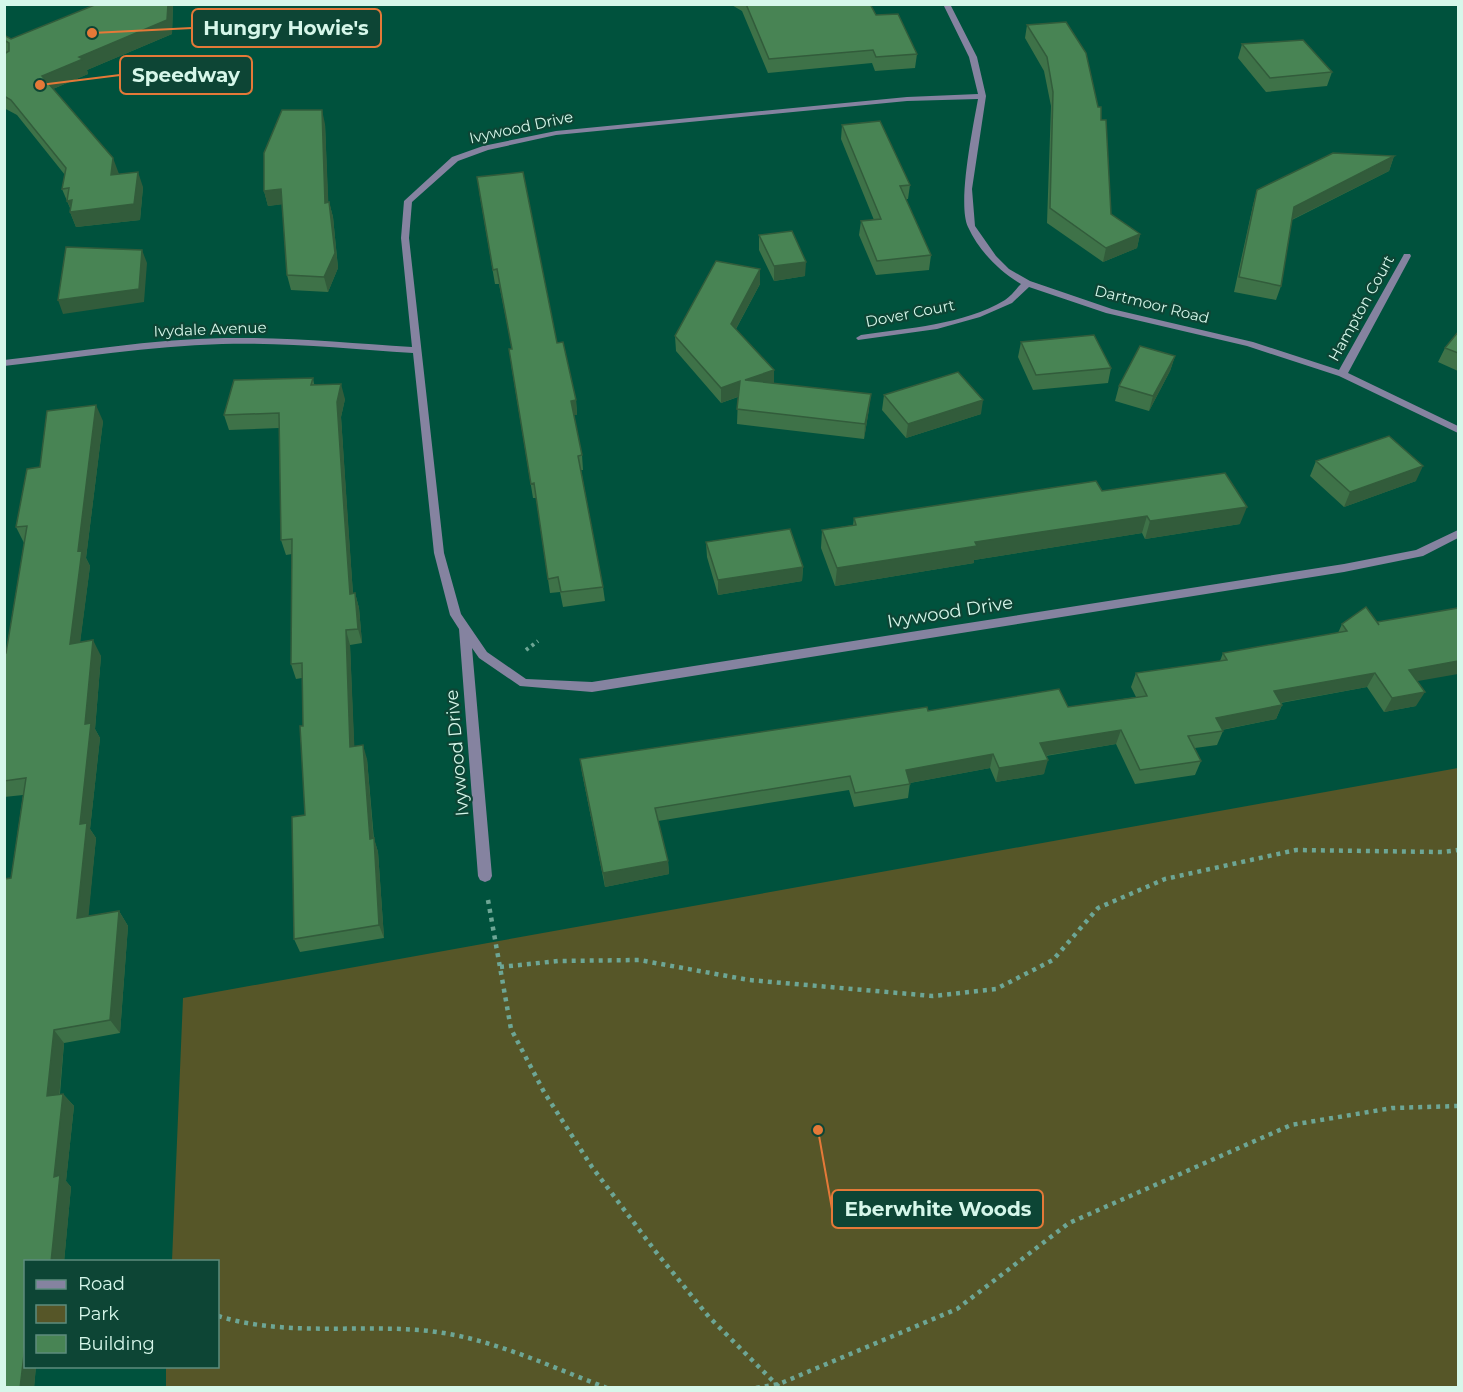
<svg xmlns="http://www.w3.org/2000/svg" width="1463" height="1392" viewBox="0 0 1463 1392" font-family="Montserrat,sans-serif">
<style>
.green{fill:#565628}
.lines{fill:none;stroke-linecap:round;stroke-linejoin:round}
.path-far1{stroke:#6da695;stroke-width:4;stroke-dasharray:3 4;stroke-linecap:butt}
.path{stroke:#6da695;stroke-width:4.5;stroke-dasharray:4 5;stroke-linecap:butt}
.minor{fill:#8583a0;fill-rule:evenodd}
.wall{fill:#3e7248}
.shaded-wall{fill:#325c3b}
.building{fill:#488454;stroke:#325c3b;stroke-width:1.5}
.labels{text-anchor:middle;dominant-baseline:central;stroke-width:4.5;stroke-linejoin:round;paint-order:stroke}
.far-street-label{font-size:15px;fill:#d6f7ea;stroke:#0d4535}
.street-label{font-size:18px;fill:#d6f7ea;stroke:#0d4535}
.leader{fill:none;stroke:#e47938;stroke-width:2}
.callout-dot{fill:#e47938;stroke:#0d4535;stroke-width:2}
.callout{fill:#0d4535;stroke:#e47938;stroke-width:2}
.callout-label{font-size:20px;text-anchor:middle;font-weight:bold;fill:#d6f7ea}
</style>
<rect width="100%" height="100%" fill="#00523d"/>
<!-- green -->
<path class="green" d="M1458 768V1387H166V1367L218 1366V1262L172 1261 183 998Z"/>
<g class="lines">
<!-- path-far1 -->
<path class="path-far1" d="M526 650 538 641"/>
<!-- path -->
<path class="path" d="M488 900 511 1029 544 1092 592 1167 656 1252 709 1317 780 1388
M500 967 558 961 639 960 749 980 933 996 996 989 1053 960 1098 908 1165 879 1296 850 1442 852 1458 850
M218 1316C282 1336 353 1325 419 1330 485 1335 546 1365 607 1388
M756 1388 779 1384 957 1309 1069 1223 1291 1125 1392 1108 1458 1106"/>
<!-- minor -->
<path class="minor" d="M943 4H950L977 57 986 96 972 189 975 226 996 256 1009 269 1030 281 1112 309 1253 342 1339 370 1403 256 1404 254H1410L1411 256 1348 373 1458 426V433L1339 376 1247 346 1106 313 1029 287 1012 303 980 317 937 329 858 340 856 338 861 335C908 328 963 325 1005 300 1011 296 1016 289 1021 284 999 271 979 251 968 227 957 204 973 127 978 99L907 101 556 135 488 150 458 161 412 202 409 238 444 553 461 614 487 652 526 679 592 682 1344 564 1416 550 1458 530V538L1423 556 1344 572 592 692 520 686 479 658 472 648 492 876 490 880 485 882 480 880 478 876 459 629 450 615 434 553 413 353C349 349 285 342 222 344 149 346 77 358 4 366V360C77 352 151 339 224 338 286 337 349 343 412 347L401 238 404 201 452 157 483 146 556 131 907 97 978 94 969 57Z"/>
</g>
<!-- wall -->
<path class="wall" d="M97 4H173L172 34 87 70 88 74 53 89 119 174 143 187 140 220 76 227 70 212V208L62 189 65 175 17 115 4 108V54L7 53H4V35L11 39Z
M730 4H870L876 15 917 54 915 68 875 71 872 63 768 73 742 11Z
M1027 25 1101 120 1111 214 1140 234 1137 248 1103 262 1047 223 1051 106 1044 71 1025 38Z
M1242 44 1332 72 1327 86 1266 92 1238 58Z
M325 124 328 202H329L333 217 338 268 328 292 291 290 287 275 282 204 268 206 264 191Z
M842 125 910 185 908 199H906L931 255 929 270 876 275 859 235 861 221 874 220 841 139Z
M1394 156 1389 171 1292 220 1281 286 1276 300 1234 292 1253 205 1257 190Z
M479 191 557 343 576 400 577 415H574L582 455 583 470H581L603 587 605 601 563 607 560 592 550 593 536 498H533L511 364 512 349 499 284H495Z
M759 235 805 276 774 281 759 250Z
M760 269V284L736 329 774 383 869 409 864 439 737 424 738 397 721 403 676 351 675 336Z
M1458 332V371L1438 362 1445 348Z
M1021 342 1111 368 1108 383 1033 390 1018 357Z
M1175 356 1170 371 1149 411 1115 401 1119 386Z
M313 378 314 384 345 399 341 417 348 524 353 594 355 593 359 608 362 643 350 645 354 746 367 759 374 839 378 852 384 938 300 952 294 939 305 815 302 678 296 679 291 664 292 554 286 555 281 540 279 428 229 430 224 415Z
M884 395 981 414 906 438 882 410Z
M103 421 86 558 90 566 80 642 101 656 95 729 100 738 90 829 96 838 88 916 119 911 128 926 120 1033 64 1043 60 1094H63L74 1106 66 1181 71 1187 64 1262H26L36 1366 34 1388H4L11 878 23 795 4 797V653H6L24 543 16 527 40 467Z
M1316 461 1416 481 1344 507 1310 476Z
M1102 491 1240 524 1145 539 1142 533 974 560V563L835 586 821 548 822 530 853 525 854 518Z
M706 542 803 567 802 581 718 595 707 557Z
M1342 624 1417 681 1416 706 1384 712 1367 687 1281 703 1282 705 1276 719 1222 730 1223 731 1217 745 1195 748 1201 761 1195 775 1135 784 1116 744 1046 756 1044 774 996 782 990 768 910 783 908 798 854 807 849 790 658 821 668 861 669 874 605 887 582 773 580 759 928 711 1068 707 1136 697 1131 687 1136 673 1220 661 1223 653 1338 633Z"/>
<!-- shaded-wall -->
<path class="shaded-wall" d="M168 4H173L172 34 87 70 88 74 48 91 42 76 79 57Z
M322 110 325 124 329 217 325 203Z
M1394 156 1389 171 1289 221 1294 207Z
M113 158 119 174 111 175Z
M138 172 143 187 140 220 76 227 70 212 72 211 67 201Z
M281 189 285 204 268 206 264 191Z
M329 202 333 217 338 268 328 292 324 277Z
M1140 234 1137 248 1103 262 1106 248Z
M142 250 147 263 144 302 63 314 58 300Z
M806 262 805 276 774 281V266Z
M760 269V284L731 338V324Z
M1175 356 1170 371 1149 411 1153 396Z
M774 370V384L745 380Z
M740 381V396L721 403V388Z
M341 384 345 399 341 417 354 609 350 594 337 402Z
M871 394 869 409 864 439 865 424Z
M576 400 577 415H572L571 401Z
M983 400 981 414 906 438 908 424Z
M96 405 103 421 86 558 90 566 78 659 70 644 78 551Z
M1423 466 1416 481 1344 507 1350 492Z
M1247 507 1240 524 1145 539 1150 521Z
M1147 516 1142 533 974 560V563L835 586 837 568 975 542Z
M803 567 802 581 718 595V580Z
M355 593 359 608 362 643 358 629Z
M346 630 350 645 355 761 350 747Z
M93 640 101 656 95 729 100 738 90 829 96 838 87 932 77 918 85 724Z
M1458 661V674L1401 684 1409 670Z
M1375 673 1367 687 1267 705 1274 691Z
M1425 692 1416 706 1384 712 1392 698Z
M1282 705 1276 719 1210 732 1216 718Z
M1121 730 1116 744 1036 757 1040 743Z
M363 745 367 759 374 845V838L378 852 384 938 379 925 370 839Z
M993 754 990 768 904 784 906 770Z
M1048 760 1044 774 996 782 999 768Z
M668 861 669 874 605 887 603 873Z
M119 911 128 926 120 1033 110 1020Z
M54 1030 64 1043 58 1109 47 1096Z
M63 1094 74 1106 66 1181 71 1187 64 1262H51L54 1177Z
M26 1338V1366H36L34 1388H20Z"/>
<!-- building -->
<path class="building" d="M97 4H168L167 20 79 57 83 59 42 76 113 158 111 175 138 172 134 204 70 212 72 200 67 201 69 188 62 189 66 168 11 100 4 96V54L9 51V43L4 40V35L11 39Z
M746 4H870L876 15 898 14 917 54 876 57 873 50 769 59Z
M1066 22 1086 53 1098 107H1101V120H1106L1111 214 1140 234 1106 248 1050 208 1053 92 1047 57 1027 25Z
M1303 40 1332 72 1270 78 1242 44Z
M282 110H322L325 203 329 202 335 253 324 277 287 275 281 189 264 191V153Z
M880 121 910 185 900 186 931 255 877 261 861 221 881 219 842 125Z
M1333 153 1394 156 1294 207 1281 286 1239 277 1257 190Z
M523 172 557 343 563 342 576 400 571 401 582 455 578 456 603 587 561 592 558 577 548 579 534 483 531 484 509 349H512L497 269 493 270 477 177Z
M792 231 806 262 774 266 759 235Z
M66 247 142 250 139 289 58 300Z
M716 261 760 269 731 324 774 370 745 380 871 394 865 424 737 409 740 381 721 388 675 336Z
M1458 332V353L1445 348Z
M1094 335 1111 368 1036 375 1021 342Z
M1140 346 1175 356 1153 396 1119 386Z
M958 372 983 400 908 424 884 395Z
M313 378 311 385 341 384 337 402 344 509 350 594 355 593 358 629 346 630 350 747 363 745 370 839 374 838 379 925 294 939 292 817 305 815 300 726H303L302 663 291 664 292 539 281 540 279 413 224 415 234 380Z
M96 405 78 551 82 550 70 644 93 640 85 724 91 723 80 824 87 823 77 918 119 911 110 1020 54 1030 47 1096 63 1094 54 1177 60 1175 51 1262H26V1338L20 1388H4V879L11 878 26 778 4 781V653H6L27 526 16 527 27 469 40 467 47 411Z
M1389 436 1423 466 1350 492 1316 461Z
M1225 473 1247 507 1150 521 1147 516 975 542 977 546 837 568 822 530 856 525 854 518 1096 481 1102 491Z
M790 529 803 567 718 580 706 542Z
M1366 607 1379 625 1377 622 1458 608V661L1409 670 1425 692 1392 698 1375 673 1274 691 1282 705 1216 718 1223 731 1188 736 1201 761 1140 770 1121 730 1040 743 1048 760 999 768 993 754 906 770 910 784 855 793 850 776 655 808 668 861 603 873 580 759 927 707 928 711 1059 689 1068 707 1147 696 1136 673 1227 660 1223 653 1347 631 1342 624Z"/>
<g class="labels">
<!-- far-street labels -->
<g class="far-street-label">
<text transform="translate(521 127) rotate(-12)">Ivywood Drive</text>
<text transform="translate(1152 304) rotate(14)">Dartmoor Road</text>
<text transform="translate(1361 308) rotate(-61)">Hampton Court</text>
<text transform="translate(910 313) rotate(-11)">Dover Court</text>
<text transform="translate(210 329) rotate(-2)">Ivydale Avenue</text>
</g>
<!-- street labels -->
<g class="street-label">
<text transform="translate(950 612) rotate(-9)">Ivywood Drive</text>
<text transform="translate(457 753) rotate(-95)">Ivywood Drive</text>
</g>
</g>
<!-- callouts -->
<path class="leader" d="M92 33L192 28M40 85L120 75M818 1130L832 1209"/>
<g class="callout-dot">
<circle cx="92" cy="33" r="6"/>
<circle cx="40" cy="85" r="6"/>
<circle cx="818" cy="1130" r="6"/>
</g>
<g class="callout">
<rect x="192" y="9" width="189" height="38" rx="6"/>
<rect x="120" y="56" width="132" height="38" rx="6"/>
<rect x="832" y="1190" width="211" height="38" rx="6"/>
</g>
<g class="callout-label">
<text x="286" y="35">Hungry Howie's</text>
<text x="186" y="82">Speedway</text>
<text x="938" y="1216">Eberwhite Woods</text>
</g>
<!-- border -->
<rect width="1463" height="1392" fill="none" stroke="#d6f7ea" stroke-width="12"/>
<!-- legend -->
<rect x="24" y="1260" width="195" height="108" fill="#0d4535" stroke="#5d8c7d" stroke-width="1.5"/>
<rect x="36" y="1280" width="30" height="9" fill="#8583a0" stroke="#5d8c7d" stroke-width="1.5"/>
<text x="78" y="1290" font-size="18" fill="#d6f7ea">Road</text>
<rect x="36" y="1305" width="30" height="18" fill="#565628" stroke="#5d8c7d" stroke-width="1.5"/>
<text x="78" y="1320" font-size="18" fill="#d6f7ea">Park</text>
<rect x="36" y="1335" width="30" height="18" fill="#488454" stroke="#5d8c7d" stroke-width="1.5"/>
<text x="78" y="1350" font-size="18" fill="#d6f7ea">Building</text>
</svg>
